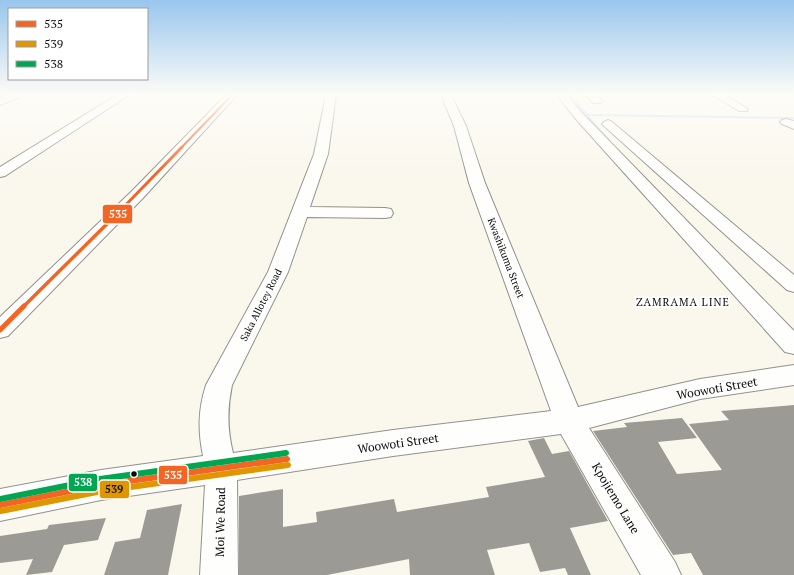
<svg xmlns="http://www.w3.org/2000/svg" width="794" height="575" viewBox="0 0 794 575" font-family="'PT Serif',serif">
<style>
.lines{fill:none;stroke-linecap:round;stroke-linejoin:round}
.stream{fill:#c1e0f6;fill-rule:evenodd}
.building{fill:#9c9a94}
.minor-casing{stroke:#92918c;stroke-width:2}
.minor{fill:#fefefc;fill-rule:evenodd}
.bus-1-far4-casing{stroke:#fff;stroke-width:3.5}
.bus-1-far3-casing{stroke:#fff;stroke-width:5}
.bus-1-far2-casing{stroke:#fff;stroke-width:6}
.bus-1-far1-casing{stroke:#fff;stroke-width:8}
.bus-1-casing{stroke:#fff;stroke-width:9}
.bus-2-casing{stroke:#fff;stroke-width:9}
.bus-3-casing{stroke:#fff;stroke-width:9}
.bus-1-far4{stroke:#f26522;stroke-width:2}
.bus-1-far3{stroke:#f26522;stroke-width:3}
.bus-1-far2{stroke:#f26522;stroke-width:3.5}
.bus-1-far1{stroke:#f26522;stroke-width:5}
.bus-1{stroke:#f26522;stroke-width:6}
.bus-2{stroke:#df9601;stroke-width:6}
.bus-3{stroke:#00a651;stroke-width:6}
.bus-dot{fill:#0a0a0a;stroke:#fff;stroke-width:1.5}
.labels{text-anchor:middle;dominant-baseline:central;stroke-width:4;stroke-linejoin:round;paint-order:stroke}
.street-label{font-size:10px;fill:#0a0a0a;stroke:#fff}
.neighbourhood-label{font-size:11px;letter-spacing:1px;fill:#0a0a0a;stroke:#fff}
.near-street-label{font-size:12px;fill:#0a0a0a;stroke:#fff}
.line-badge{stroke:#fff;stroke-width:1.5}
.badge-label{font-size:11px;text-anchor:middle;font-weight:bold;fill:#fff}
.pale-badge-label{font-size:11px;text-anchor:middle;font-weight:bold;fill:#111}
</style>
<rect width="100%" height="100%" fill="#faf8ed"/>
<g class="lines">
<!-- stream -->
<path class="stream" d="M569 95H571L588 114 794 117V119L589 116 609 139 610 140 608 141 586 116H584V114Z"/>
</g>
<!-- building -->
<path class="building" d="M794 405V575H703L691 553 673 555 593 431 627 427 624 423 682 418 697 438 658 442 677 474 722 470 689 424 729 420 721 411Z
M544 438 552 454 569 451 608 521 570 528 591 575H568L565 568 540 572 529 543 487 550 495 575H410L409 559 327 575H239V496L283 489V527L317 522 316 512 394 499 397 512 489 497 486 487 545 477 528 441Z
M182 504 168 575H104L115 542 140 538 147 510Z
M106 518 98 540 64 545 52 572 26 575 33 559 0 563V536L47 529 49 525Z"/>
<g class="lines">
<!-- minor casing -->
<g class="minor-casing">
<path id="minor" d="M8 95H21L20 97 0 105V98Z
M117 95H129L5 176 0 177V167Z
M226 95H237L143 198 8 336 0 338V317L131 192Z
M326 95H336L328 154 310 207 385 208 391 209 393 213 391 217 385 218 307 217 288 272 232 385C227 409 227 429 233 453L393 430 551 411 469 183 454 126 441 95H451L466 126 485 183 578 407 700 379 794 365V385L700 399 589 428 675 562 681 575H641L561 434 393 456 237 480 238 575H200L205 485 101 500 0 521V489L101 470 203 456C198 431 198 410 206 385L268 272 314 154Z
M557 95H567L582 113 794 331V354L785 352 574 117Z
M586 95H597L602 101 601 103H593Z
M713 95H725L748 109 747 111H739Z
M786 119 794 121V129L782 124 780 122 782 120Z
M608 120 612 122 794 275V292L787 290 604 126 602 124 604 122Z"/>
</g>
<!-- minor -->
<use href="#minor" class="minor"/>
<!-- bus-1-far4 casing -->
<g class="bus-1-far4-casing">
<path id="bus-1-far4" d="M181 148 232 95"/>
</g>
<!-- bus-1-far3 casing -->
<g class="bus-1-far3-casing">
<path id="bus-1-far3" d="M114 217 182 147"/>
</g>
<!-- bus-1-far2 casing -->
<g class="bus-1-far2-casing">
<path id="bus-1-far2" d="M23 307 115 216"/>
</g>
<!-- bus-1-far1 casing -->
<g class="bus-1-far1-casing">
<path id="bus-1-far1" d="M0 330 24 306"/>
</g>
<!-- bus-1 casing -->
<g class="bus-1-casing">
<path id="bus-1" d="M0 505 101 485 287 459"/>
</g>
<!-- bus-2 casing -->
<g class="bus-2-casing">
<path id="bus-2" d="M1 511 102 491 288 465"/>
</g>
<!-- bus-3 casing -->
<g class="bus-3-casing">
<path id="bus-3" d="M0 499 100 479 286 453"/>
</g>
<!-- bus-1-far4 -->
<use href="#bus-1-far4" class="bus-1-far4"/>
<!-- bus-1-far3 -->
<use href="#bus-1-far3" class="bus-1-far3"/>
<!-- bus-1-far2 -->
<use href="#bus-1-far2" class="bus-1-far2"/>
<!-- bus-1-far1 -->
<use href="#bus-1-far1" class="bus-1-far1"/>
<!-- bus-1 -->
<use href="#bus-1" class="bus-1"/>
<!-- bus-2 -->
<use href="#bus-2" class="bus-2"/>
<!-- bus-3 -->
<use href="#bus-3" class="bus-3"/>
</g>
<!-- sky -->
<linearGradient id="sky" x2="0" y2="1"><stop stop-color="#98c6ee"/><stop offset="0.54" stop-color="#fdfcf7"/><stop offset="1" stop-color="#fdfcf7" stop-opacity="0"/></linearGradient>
<rect width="794" height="175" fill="url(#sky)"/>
<!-- markers -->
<circle class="bus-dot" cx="134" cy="474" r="3.5"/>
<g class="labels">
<!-- street labels -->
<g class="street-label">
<text transform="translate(506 258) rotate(69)">Kwashikuma Street</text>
<text transform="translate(261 305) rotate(-63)">Saka Allotey Road</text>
</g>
<!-- neighbourhood labels -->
<g class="neighbourhood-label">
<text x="683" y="302">ZAMRAMA LINE</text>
</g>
<!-- near-street labels -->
<g class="near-street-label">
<text transform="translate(717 388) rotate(-10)">Woowoti Street</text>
<text transform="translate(398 443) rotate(-8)">Woowoti Street</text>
<text transform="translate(616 498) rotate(59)">Kpojiemo Lane</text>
<text transform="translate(220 522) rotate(-89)">Moi We Road</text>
</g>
</g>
<g class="line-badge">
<rect x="102" y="204" width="31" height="20" rx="4" fill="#f26522"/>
<rect x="158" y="465" width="30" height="20" rx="4" fill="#f26522"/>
<rect x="68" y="473" width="30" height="19" rx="4" fill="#00a651"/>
<rect x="99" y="480" width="31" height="19" rx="4" fill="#df9601"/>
</g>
<g class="badge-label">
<text x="118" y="218">535</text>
<text x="173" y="479">535</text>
<text x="83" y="486">538</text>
</g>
<g class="pale-badge-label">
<text x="114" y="493">539</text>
</g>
<!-- legend -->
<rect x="8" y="8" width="140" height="72" fill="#ffffff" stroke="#9d9d9d"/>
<rect x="16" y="21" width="20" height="6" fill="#f26522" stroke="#9d9d9d"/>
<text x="44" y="28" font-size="12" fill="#0a0a0a">535</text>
<rect x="16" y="41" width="20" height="6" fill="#df9601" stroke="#9d9d9d"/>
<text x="44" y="48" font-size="12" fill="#0a0a0a">539</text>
<rect x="16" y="61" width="20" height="6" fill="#00a651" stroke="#9d9d9d"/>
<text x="44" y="68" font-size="12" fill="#0a0a0a">538</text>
</svg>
